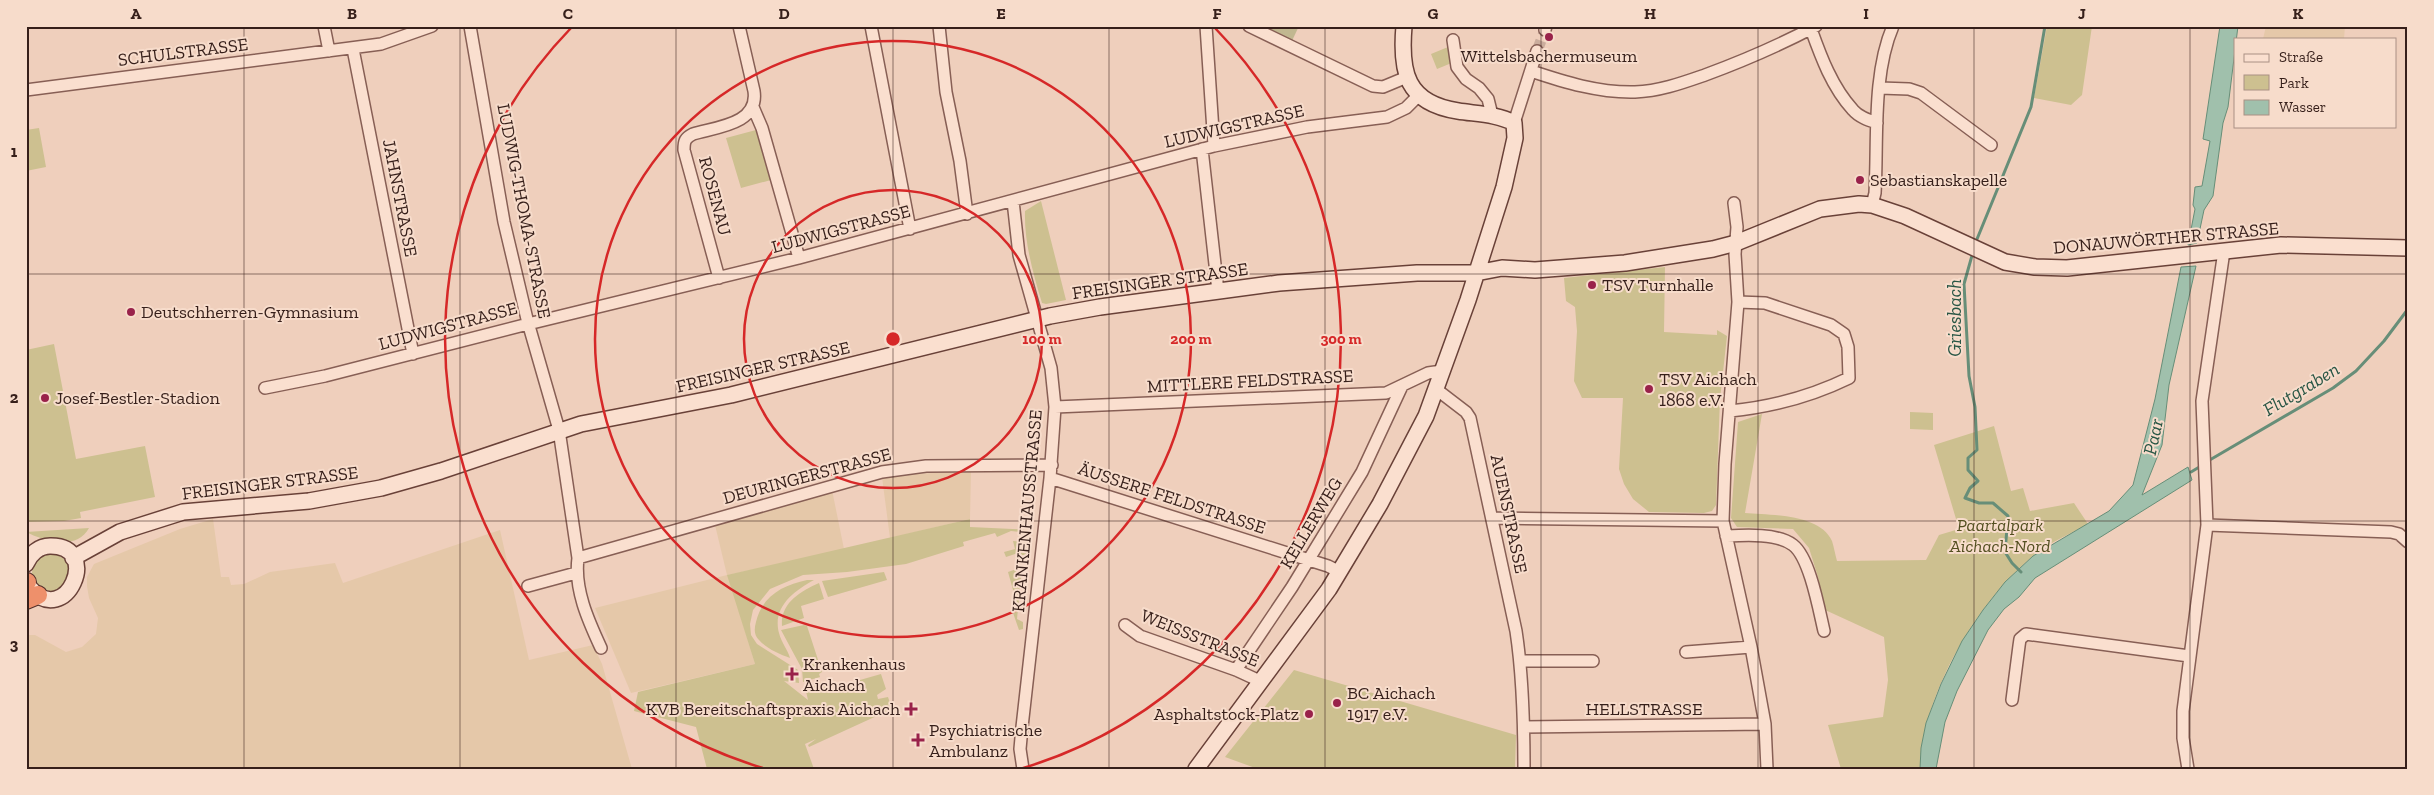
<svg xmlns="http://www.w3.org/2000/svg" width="2434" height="795" viewBox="0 0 2434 795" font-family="'Zilla Slab',serif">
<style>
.farmland{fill:#e5c8a9}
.green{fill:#cdc090}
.cemetery{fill:#c1b790}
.water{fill:#a0c0ac;stroke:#678e78}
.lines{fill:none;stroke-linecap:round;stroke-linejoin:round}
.stream{stroke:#678e78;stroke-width:3}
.minor-tunnel{stroke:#caac9c;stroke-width:11;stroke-dasharray:11 5.5;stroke-linecap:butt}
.minor-casing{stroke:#875f55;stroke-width:14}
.secondary-casing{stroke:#694138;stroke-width:18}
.trunk-casing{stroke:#54302a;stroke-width:20}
.minor{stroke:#fadfcf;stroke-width:11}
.secondary{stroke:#fadfcf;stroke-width:15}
.trunk{stroke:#ee906b;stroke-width:18}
.grid{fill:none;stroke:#361f1a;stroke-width:1;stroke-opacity:0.55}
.ring{fill:none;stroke:#d62828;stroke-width:2.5}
.poi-dot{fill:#99224a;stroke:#f7dccb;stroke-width:2}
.labels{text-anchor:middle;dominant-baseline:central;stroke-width:4;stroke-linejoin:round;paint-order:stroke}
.street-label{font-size:18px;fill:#361f1a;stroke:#f7dccb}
.poi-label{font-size:18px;fill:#361f1a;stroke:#f7dccb;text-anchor:start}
.park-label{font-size:18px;font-style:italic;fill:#534f20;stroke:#f7dccb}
.water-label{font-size:19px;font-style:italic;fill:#295645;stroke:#f7dccb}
.centre{fill:#d62828;stroke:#f7dccb;stroke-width:2.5}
.ring-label{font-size:15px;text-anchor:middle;font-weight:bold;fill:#d62828;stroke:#f7dccb;stroke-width:4;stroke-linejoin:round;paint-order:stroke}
.neatline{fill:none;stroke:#361f1a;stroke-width:2}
.grid-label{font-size:16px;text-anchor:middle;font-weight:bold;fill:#361f1a}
</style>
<rect width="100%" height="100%" fill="#efcfbc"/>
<!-- farmland -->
<path class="farmland" d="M2266 26H2345L2344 39H2263Z
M971 472 970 519 890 538 882 477 903 474Z
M832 490 844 549 728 575 755 664 631 693 595 608 727 575 715 525Z
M213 519 221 577H229L231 585 244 584 270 572 335 563 343 583 500 530 529 660 593 645 602 664 632 769H26V635H35L66 652 82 647 96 634 98 618 89 598 87 586V577L94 564 180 529Z"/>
<!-- green -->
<path class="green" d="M2047 26H2092L2082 95 2071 105 2034 98Z
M1448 47 1454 62 1437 69 1431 54Z
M39 128 46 167 26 171V130Z
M756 130 771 180 741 188 726 138Z
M1041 201 1066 300 1046 304 1042 303C1033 273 1024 242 1025 211Z
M1665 267 1664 332 1717 335V330L1727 336 1720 399 1716 505 1712 511 1704 513 1649 512 1633 499 1624 484 1619 469 1623 398H1582L1574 381 1577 331 1575 307 1566 301 1564 278Z
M54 344 76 459 145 446 155 497 80 512 81 518 64 521 26 522V350Z
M1910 412 1933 413V430L1910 429Z
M1762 414 1745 513C1770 515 1820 514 1832 541 1834 547 1835 554 1837 561L1926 560 1939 535 1959 529 1934 445 1994 426 2011 491 2023 488 2030 511 2074 503 2088 524C2070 534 2048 543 2032 557 1976 603 1922 696 1920 769H1841L1828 725 1883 717 1888 680 1884 637 1823 609 1818 577 1809 548 1793 529 1737 527 1731 518 1738 422Z
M970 519V527L1032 530V533L1011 531 997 537 995 533 963 542 964 546 906 564 847 572 803 575 770 589 753 610 750 624 751 635 757 644 798 670 799 683 784 681 808 700 805 687 825 681 828 690 850 684 852 689 855 688 853 682 881 674 886 689 877 695 878 699 888 697 892 709 809 747 808 745 816 739 805 744 814 769H707L696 727 634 711 638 692 755 664 727 575Z
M89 528C77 551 44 541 26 532Z
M1013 541 1032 543 1031 553 1020 556 1018 553 1006 557 1004 552 1015 549Z
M32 573a19 19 0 1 1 38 0a19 19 0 1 1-38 0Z
M1022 567 1017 619 1023 622V629L1019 630 1011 607 1017 604 1008 572Z
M884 572 887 580 828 597 822 581Z
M807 580H814C794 591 772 607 779 633 781 642 788 650 790 658 779 654 767 649 759 640 754 635 754 629 756 622 762 596 783 585 807 580Z
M819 583 824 599 801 606 804 618 782 626C780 603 801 591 819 583Z
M804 625 807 626 822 672 819 674 820 677 803 682 802 669 781 630Z
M1294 670 1516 735 1515 769H1258L1225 757Z"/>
<!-- cemetery -->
<path class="cemetery" d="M1256 26H1299L1291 43Z"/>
<!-- water -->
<path class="water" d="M2220 26H2238L2228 107 2223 123 2213 196 2204 210 2197 243 2188 245 2195 209 2193 205 2195 187 2202 186 2210 141 2203 139Z
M2196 266 2169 385 2162 445 2142 495 2188 467 2192 480 2035 578 2019 597 2004 609 1988 630 1957 691 1945 722 1936 769H1920L1921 748 1926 723 1941 684 1962 641 1983 610 2005 582 2033 556 2109 511 2133 485 2155 399 2181 267Z"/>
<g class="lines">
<!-- stream -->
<path class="stream" d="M1975 244 2031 107 2045 26
M1973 252 1964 284 1969 376 1975 407 1977 450 1968 458V470L1978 481 1970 488 1965 498 1979 503H1993L2008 516 2005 552 2012 563 2021 572
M2208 461 2333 388 2356 371 2384 341 2408 309
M2191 472 2201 466"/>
<!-- minor-tunnel -->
<path class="minor-tunnel" d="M1537 51 1545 30"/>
<!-- minor casing -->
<g class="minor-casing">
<path id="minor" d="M324 26 329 51
M470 26 504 222 527 319 559 430 578 558C574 589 588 620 601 648
M871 26 910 229
M939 26 946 92 960 161 967 214
M1206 26 1214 146
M1249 26 1373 86 1383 87 1407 77
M1811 29C1821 57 1832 87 1853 110 1859 117 1868 120 1877 123
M1545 30 1546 26
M1453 40 1457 67 1466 79 1479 88 1488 99 1492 115
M353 49 413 354
M1531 71C1564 82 1599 93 1635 92 1660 91 1682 83 1705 75 1743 61 1780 45 1816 26
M1880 88 1909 89 1921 93 1991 145
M26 90 381 44 432 26
M753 107 762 128 799 258
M1514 123 1537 51
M1202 149 1218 291
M1013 201 1019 255 1051 368 1055 407 1050 478 1022 727 1020 749 1023 769
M1734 203 1737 227 1735 254 1738 302 1725 464 1723 521 1751 647 1765 724 1767 769
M1872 205 1875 193C1878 140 1872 75 1893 26
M719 278 684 150C684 141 685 138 693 134 717 127 759 124 754 91L739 26
M265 388 325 376 528 324 799 258 1214 146 1307 127 1387 117 1406 108 1420 94
M1436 389 1466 412 1470 418 1516 631C1523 677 1524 723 1524 769
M1055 407 1386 393 1428 373 1442 371
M1730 411C1771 407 1812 396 1849 378L1848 347 1844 334 1831 325 1765 303 1738 302
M1050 478 1328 566 1340 572
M1493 518 1723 521
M2207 525 2391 532 2399 534 2408 542
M1726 536C1745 535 1777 533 1793 545 1810 558 1819 610 1824 631
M578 558 882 472 926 466 1052 465
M528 586 576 573
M1125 625 1140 636 1236 670 1262 682
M1686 652 1751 647
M1520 661H1593
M1236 670 1292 587 1362 472 1402 386
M2012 700 2019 646 2020 639 2026 634 2189 656
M1524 727 1765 724
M2188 769 2183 738V711L2207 525 2202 401 2224 251"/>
</g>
<!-- secondary casing -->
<g class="secondary-casing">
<path id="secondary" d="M73 558 120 532 183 512 309 501 381 488 441 471 581 424 731 395 1050 316 1100 307 1279 283 1417 273H1476L1502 268 1535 270 1625 263 1713 249 1736 243 1820 209 1859 204 1872 205 1905 216 2005 262 2035 267 2067 268 2281 245 2408 248
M26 564C30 554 39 546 50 546 103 545 66 630 30 588
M1196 769 1329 589 1380 504 1426 416 1468 300 1504 187 1515 138 1514 123C1497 114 1477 114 1458 111 1406 103 1400 72 1404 26"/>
</g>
<!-- trunk casing -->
<g class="trunk-casing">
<path id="trunk" d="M26 583 27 582
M26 600 38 595"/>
</g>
<!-- minor -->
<use href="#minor" class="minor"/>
<!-- secondary -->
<use href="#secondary" class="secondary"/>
<!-- trunk -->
<use href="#trunk" class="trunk"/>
</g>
<!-- grid -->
<path class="grid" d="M244 26V769M460 26V769M676 26V769M893 26V769M1109 26V769M1325 26V769M1541 26V769M1758 26V769M1974 26V769M2190 26V769M26 274H2408M26 521H2408"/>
<!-- distance rings -->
<g class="ring">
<circle cx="893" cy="339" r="149"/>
<circle cx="893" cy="339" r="298"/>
<path d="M766 769A448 448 0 0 1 571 28M1215 28A448 448 0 0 1 1020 769"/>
</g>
<!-- markers -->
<g class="poi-dot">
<circle cx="1549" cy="37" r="5"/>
<circle cx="1860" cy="180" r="5"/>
<circle cx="1592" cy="285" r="5"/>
<circle cx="131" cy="312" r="5"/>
<circle cx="1649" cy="389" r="5"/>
<circle cx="45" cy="398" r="5"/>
<path d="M789.5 666.5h5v5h5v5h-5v5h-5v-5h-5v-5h5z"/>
<circle cx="1337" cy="703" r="5"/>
<path d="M908.5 701.5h5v5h5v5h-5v5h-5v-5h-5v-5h5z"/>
<circle cx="1309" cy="714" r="5"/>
<path d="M915.5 732.5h5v5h5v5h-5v5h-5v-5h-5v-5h5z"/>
</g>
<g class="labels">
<!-- street labels -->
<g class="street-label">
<text transform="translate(183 52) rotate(-7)">SCHULSTRASSE</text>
<text transform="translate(1234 126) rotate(-13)">LUDWIGSTRASSE</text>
<text transform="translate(715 196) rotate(75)">ROSENAU</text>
<text transform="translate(400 198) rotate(79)">JAHNSTRASSE</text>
<text transform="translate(524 211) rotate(79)">LUDWIG-THOMA-STRASSE</text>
<text transform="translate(841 229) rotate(-15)">LUDWIGSTRASSE</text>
<text transform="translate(2166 238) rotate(-5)">DONAUWÖRTHER STRASSE</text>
<text transform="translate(1160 281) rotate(-8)">FREISINGER STRASSE</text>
<text transform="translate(448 326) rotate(-15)">LUDWIGSTRASSE</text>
<text transform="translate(763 367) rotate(-13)">FREISINGER STRASSE</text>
<text transform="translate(1250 381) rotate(-3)">MITTLERE FELDSTRASSE</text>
<text transform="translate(807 476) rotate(-15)">DEURINGERSTRASSE</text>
<text transform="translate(270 483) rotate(-7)">FREISINGER STRASSE</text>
<text transform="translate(1172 498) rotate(18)">ÄUSSERE FELDSTRASSE</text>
<text transform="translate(1027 511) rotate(-85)">KRANKENHAUSSTRASSE</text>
<text transform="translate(1509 514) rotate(78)">AUENSTRASSE</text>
<text transform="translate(1311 523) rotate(-59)">KELLERWEG</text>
<text transform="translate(1200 638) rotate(22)">WEISSSTRASSE</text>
<text x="1644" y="709">HELLSTRASSE</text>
</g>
<!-- poi labels -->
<g class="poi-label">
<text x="1549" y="56" text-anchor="middle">Wittelsbachermuseum</text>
<text x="1870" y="180">Sebastianskapelle</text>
<text x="1602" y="285">TSV Turnhalle</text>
<text x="141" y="312">Deutschherren-Gymnasium</text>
<text x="1659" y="379">TSV Aichach<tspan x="1659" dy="21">1868 e.V.</tspan></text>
<text x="55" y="398">Josef-Bestler-Stadion</text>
<text x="803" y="664">Krankenhaus<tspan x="803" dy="21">Aichach</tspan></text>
<text x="1347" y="693">BC Aichach<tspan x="1347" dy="21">1917 e.V.</tspan></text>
<text x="900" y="709" text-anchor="end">KVB Bereitschaftspraxis Aichach</text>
<text x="1299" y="714" text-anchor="end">Asphaltstock-Platz</text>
<text x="929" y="730">Psychiatrische<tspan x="929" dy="21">Ambulanz</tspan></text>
</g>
<!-- park labels -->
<g class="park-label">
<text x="2000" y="525">Paartalpark<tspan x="2000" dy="21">Aichach-Nord</tspan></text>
</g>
<!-- water labels -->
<g class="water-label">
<text transform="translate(1954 318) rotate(-90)">Griesbach</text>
<text transform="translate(2301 389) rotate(-31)">Flutgraben</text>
<text transform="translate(2153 437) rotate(-78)">Paar</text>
</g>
</g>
<circle cx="893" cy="339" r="8" class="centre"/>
<g class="ring-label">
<text x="1042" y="344">100 m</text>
<text x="1191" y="344">200 m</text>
<text x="1341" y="344">300 m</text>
</g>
<!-- border -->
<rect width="2434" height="795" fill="none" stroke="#f7dccb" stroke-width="55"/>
<!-- legend -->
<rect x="2234" y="38" width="162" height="90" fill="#f7dccb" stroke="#aa9084"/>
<rect x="2244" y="54" width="25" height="8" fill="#fadfcf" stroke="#aa9084"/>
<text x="2279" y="62" font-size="15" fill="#361f1a">Straße</text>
<rect x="2244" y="75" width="25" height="15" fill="#cdc090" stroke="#aa9084"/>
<text x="2279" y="88" font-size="15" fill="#361f1a">Park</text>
<rect x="2244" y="100" width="25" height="15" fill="#a0c0ac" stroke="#aa9084"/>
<text x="2279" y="112" font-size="15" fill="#361f1a">Wasser</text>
<rect x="28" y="28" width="2378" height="740" class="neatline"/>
<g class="grid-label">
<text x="136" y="19">A</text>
<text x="352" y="19">B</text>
<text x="568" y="19">C</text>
<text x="784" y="19">D</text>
<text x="1001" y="19">E</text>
<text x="1217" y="19">F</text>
<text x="1433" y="19">G</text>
<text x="1650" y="19">H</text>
<text x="1866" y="19">I</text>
<text x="2082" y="19">J</text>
<text x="2298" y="19">K</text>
<text x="14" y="157">1</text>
<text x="14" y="403">2</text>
<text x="14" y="650">3</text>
</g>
</svg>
